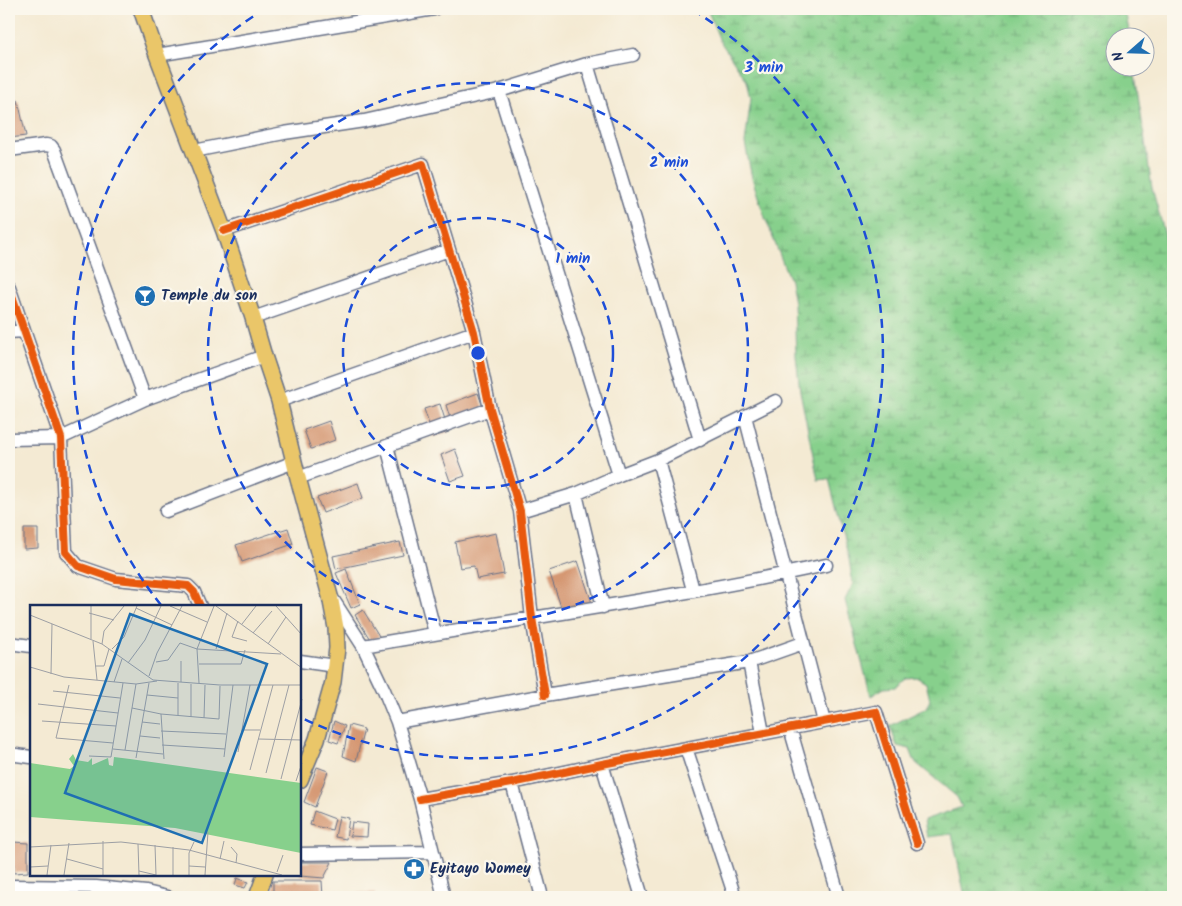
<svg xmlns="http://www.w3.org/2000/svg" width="1182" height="906" viewBox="0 0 1182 906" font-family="Kalam,sans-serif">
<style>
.wetland{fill:url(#wetland-marsh);stroke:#518075}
.building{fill:#d59873}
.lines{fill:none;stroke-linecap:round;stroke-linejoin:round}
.minor-casing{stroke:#677087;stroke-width:15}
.major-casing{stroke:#677087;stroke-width:18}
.minor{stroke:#fff;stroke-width:12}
.major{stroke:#eac669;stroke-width:15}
.cycleway-casing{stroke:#fbf7ec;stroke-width:11}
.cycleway{stroke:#e8590c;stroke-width:8}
.ring{fill:none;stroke:#1d4ed8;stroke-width:2.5;stroke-dasharray:9 6}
.labels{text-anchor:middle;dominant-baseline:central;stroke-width:4.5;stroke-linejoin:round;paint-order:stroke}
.poi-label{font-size:15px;font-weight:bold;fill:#1b2f5e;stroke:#fbf7ec;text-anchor:start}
.inset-road{fill:none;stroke:#9d9fa4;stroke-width:1}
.view{fill:#1f6fb2;fill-opacity:0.15;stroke:#1f6fb2;stroke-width:2.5}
.inset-edge{fill:none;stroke:#1b2f5e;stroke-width:2.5}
.centre{fill:#1d4ed8;stroke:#fbf7ec;stroke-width:2.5}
.ring-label{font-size:15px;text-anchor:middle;font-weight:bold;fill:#1d4ed8;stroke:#fbf7ec;stroke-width:4.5;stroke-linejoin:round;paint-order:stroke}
</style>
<defs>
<pattern id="wetland-marsh" width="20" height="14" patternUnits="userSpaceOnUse" patternTransform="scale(1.25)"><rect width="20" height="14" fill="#87d08c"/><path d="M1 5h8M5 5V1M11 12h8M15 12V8" fill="none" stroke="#6ea976"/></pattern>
</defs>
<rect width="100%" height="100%" fill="#fbf7ec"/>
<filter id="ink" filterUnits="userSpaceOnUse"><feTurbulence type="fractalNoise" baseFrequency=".02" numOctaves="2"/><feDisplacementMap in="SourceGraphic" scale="10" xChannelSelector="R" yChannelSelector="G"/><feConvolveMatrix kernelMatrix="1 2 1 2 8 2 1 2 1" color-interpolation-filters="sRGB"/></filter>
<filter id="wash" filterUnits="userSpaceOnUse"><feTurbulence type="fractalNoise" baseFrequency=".0096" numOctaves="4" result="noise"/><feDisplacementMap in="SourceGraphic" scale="20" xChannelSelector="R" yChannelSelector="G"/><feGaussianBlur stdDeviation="1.12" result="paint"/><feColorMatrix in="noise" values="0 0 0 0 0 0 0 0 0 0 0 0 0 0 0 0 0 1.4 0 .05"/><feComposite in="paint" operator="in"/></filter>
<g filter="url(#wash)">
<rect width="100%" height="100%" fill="#f4ead3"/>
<!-- wetland -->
<path class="wetland" d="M707 9H1125L1130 37 1114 38V68H1134L1152 188 1173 264V897H965L952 834 927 837 924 820 962 807 957 797 915 762 910 749 897 746 890 726 926 708 930 700 926 683 916 677 905 678 895 687 884 688 871 696 845 600 853 584 849 559 829 479 818 480 800 391 796 356 794 303 790 281 764 215 752 178 745 143 751 98 747 81 720 41Z"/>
<g id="blocks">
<!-- building -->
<path class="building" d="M18 100 26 136 9 138V101Z
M478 393 483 407 450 418 446 405Z
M440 404 449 432 433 437 424 409Z
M329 421 335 440 311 449 304 430Z
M455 449 465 476 450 481 441 455Z
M358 483 363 498 323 513 317 498Z
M288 528 293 544 242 562 236 545Z
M24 529H38V548L24 549Z
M496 533 504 574 477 579 474 566 460 568 455 542Z
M400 542 403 555 336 569 333 556Z
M578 561 592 603 563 613 549 571Z
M346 569 360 604 351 608 336 573Z
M363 610 379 636 371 641 355 615Z
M334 721 345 726 338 743 329 740Z
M349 725 364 729 356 761 343 756Z
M317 767 328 771 315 807 304 802Z
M314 811 335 819 332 830 310 825Z
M339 816 349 818 346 839 335 837Z
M352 822 368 824 367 837 350 836Z
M13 842 28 843V872L14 873Z
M300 862H332L324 878 300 876Z
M237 878 248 882 245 888 235 885Z
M273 881H322L323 897H273Z
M375 892V897H354V893Z"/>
</g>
</g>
<g filter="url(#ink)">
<use href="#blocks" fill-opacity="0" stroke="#677087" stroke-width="1"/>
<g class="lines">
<!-- minor casing -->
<g class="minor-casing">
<path id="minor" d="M157 55 434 9
M587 64 700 440
M499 91 619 475
M9 150 46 145 51 146 54 150 145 399
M194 151 284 133 364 121 499 91 587 64 633 55
M224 231 423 164 474 332 490 409 520 511 532 618 545 695
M9 287 61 438 66 552 78 566 116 579 188 586 194 592 200 606
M253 318 449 250
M9 332 24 331
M279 401 474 332
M745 416 824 722
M9 439 61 438 145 399 264 356
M387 446 435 633
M658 460 693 590
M298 478 490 409
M576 494 603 607
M166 511 294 462
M520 511 576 494 619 475 658 460 776 401
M332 598 363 646 384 690 397 722 420 799 444 897
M9 643 31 646
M363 646C517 619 673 598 826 565
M300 661 335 666
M749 662 763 733
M397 722 545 695 749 662 803 643
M790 728 839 897
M686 748 735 897
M9 754 31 757
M602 764 642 897
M512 783 542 897
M420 799 512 783 602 764 876 712 917 843
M300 854 433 852
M9 886 96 887 146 892 167 897"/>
</g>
<!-- major casing -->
<g class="major-casing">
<path id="major" d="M141 9 157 55 224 231 253 318 264 356 279 401 298 478 330 596 336 628 337 648 333 682 317 739 300 780
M257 897 265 875"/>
</g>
<!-- minor -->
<use href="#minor" class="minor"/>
<!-- major -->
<use href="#major" class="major"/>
<!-- cycleway casing -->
<g class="cycleway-casing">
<path id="cycleway" d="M224 231 423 164 474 332 490 409 520 511 532 618 545 695
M9 287 61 438 66 552 78 566 116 579 188 586 194 592 200 606
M420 799 512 783 602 764 876 712 917 843"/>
</g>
<!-- cycleway -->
<use href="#cycleway" class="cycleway"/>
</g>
</g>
<!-- distance rings -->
<g class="ring">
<circle cx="478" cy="353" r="135"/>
<circle cx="478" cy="353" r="270"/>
<path d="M161 605A405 405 0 0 1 263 10M693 10A405 405 0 0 1 300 717"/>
</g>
<!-- icons -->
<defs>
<g id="bar-disc" transform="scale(1.125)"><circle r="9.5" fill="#1f6fb2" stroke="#fbf7ec"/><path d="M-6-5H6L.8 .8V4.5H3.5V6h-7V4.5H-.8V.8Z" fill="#fff"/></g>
<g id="pharmacy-disc" transform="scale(1.125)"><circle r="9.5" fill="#1f6fb2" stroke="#fbf7ec"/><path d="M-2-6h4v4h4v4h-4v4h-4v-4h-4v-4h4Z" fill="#fff"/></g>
</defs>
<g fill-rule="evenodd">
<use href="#bar-disc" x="145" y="296"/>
<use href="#pharmacy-disc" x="414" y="869"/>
</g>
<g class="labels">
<!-- poi labels -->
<g class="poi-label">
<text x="161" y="296">Temple du son</text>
<text x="430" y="869">Eyitayo Womey</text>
</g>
</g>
<!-- overview -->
<g transform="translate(30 605)">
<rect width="271" height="271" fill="#f4ead3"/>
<path d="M43 149 46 155 58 157 62 153V160L78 153 79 160 83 161 84 152 100 154 271 178V248L145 223 0 212V158L40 164 44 161 39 154Z" fill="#87d08c"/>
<path class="inset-road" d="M61 1V34M140 1 177 17M186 1 272 63M246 1 272 30M106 3 142 20M59 8 84 15M0 10 72 39 123 75 190 80H272M208 16 202 32 217 36M212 19 226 1M223 28 242 6M63 36 67 75M72 39 74 26 94 1M238 39 256 12M82 44 94 32 107 1M186 44 197 8M151 56V77M126 57 138 55 150 38 167 44 251 49M98 58 115 35 131 1M169 59H211L215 45M65 61H74L79 44M0 62 34 72 106 79 127 76M21 69 22 19M119 71 127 48 152 1M84 77 92 54M169 78 167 44 184 1M39 80 26 133 83 138M23 86 90 93M117 90 148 93M8 99 88 108M102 103 131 109 189 114 190 81M131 109 134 154M148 110V78M161 112V79M174 113 175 80M12 116 86 121M112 117 130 119M212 125H230M131 126 196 129M110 131 130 133M228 134 272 135M132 140 195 144M83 144 133 149M95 145 106 79M208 147 220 80M59 151 81 152 93 78M194 152 203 80M106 153 119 78M220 165 243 80M236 168 259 80M251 174 272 94M266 176 272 158M73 236V270M108 239 109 270M125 240 126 270M0 242 91 237 159 245 252 270M143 242V270M201 242 207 249 206 258M37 254 73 264M190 254 194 236M159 261 175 262M0 262 18 261M109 266 126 270M247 267 253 250M17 270 21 240M34 270 39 238M159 270V248L164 237M175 270 178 227"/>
<path class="view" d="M100 9 237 59 172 238 35 188Z"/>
<rect width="271" height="271" class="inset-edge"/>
</g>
<circle cx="478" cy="353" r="8" class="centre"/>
<g class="ring-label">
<text x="764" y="72">3 min</text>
<text x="669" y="167">2 min</text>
<text x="573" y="263">1 min</text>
</g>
<!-- margin -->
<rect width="1182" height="906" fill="none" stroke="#fbf7ec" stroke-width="30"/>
<!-- north arrow -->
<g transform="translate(1130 52) rotate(250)"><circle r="24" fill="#fbf7ec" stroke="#a1a7b3"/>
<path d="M0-4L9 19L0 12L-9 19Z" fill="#1f6fb2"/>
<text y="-8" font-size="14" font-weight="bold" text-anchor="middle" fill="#1b2f5e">N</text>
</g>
</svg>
